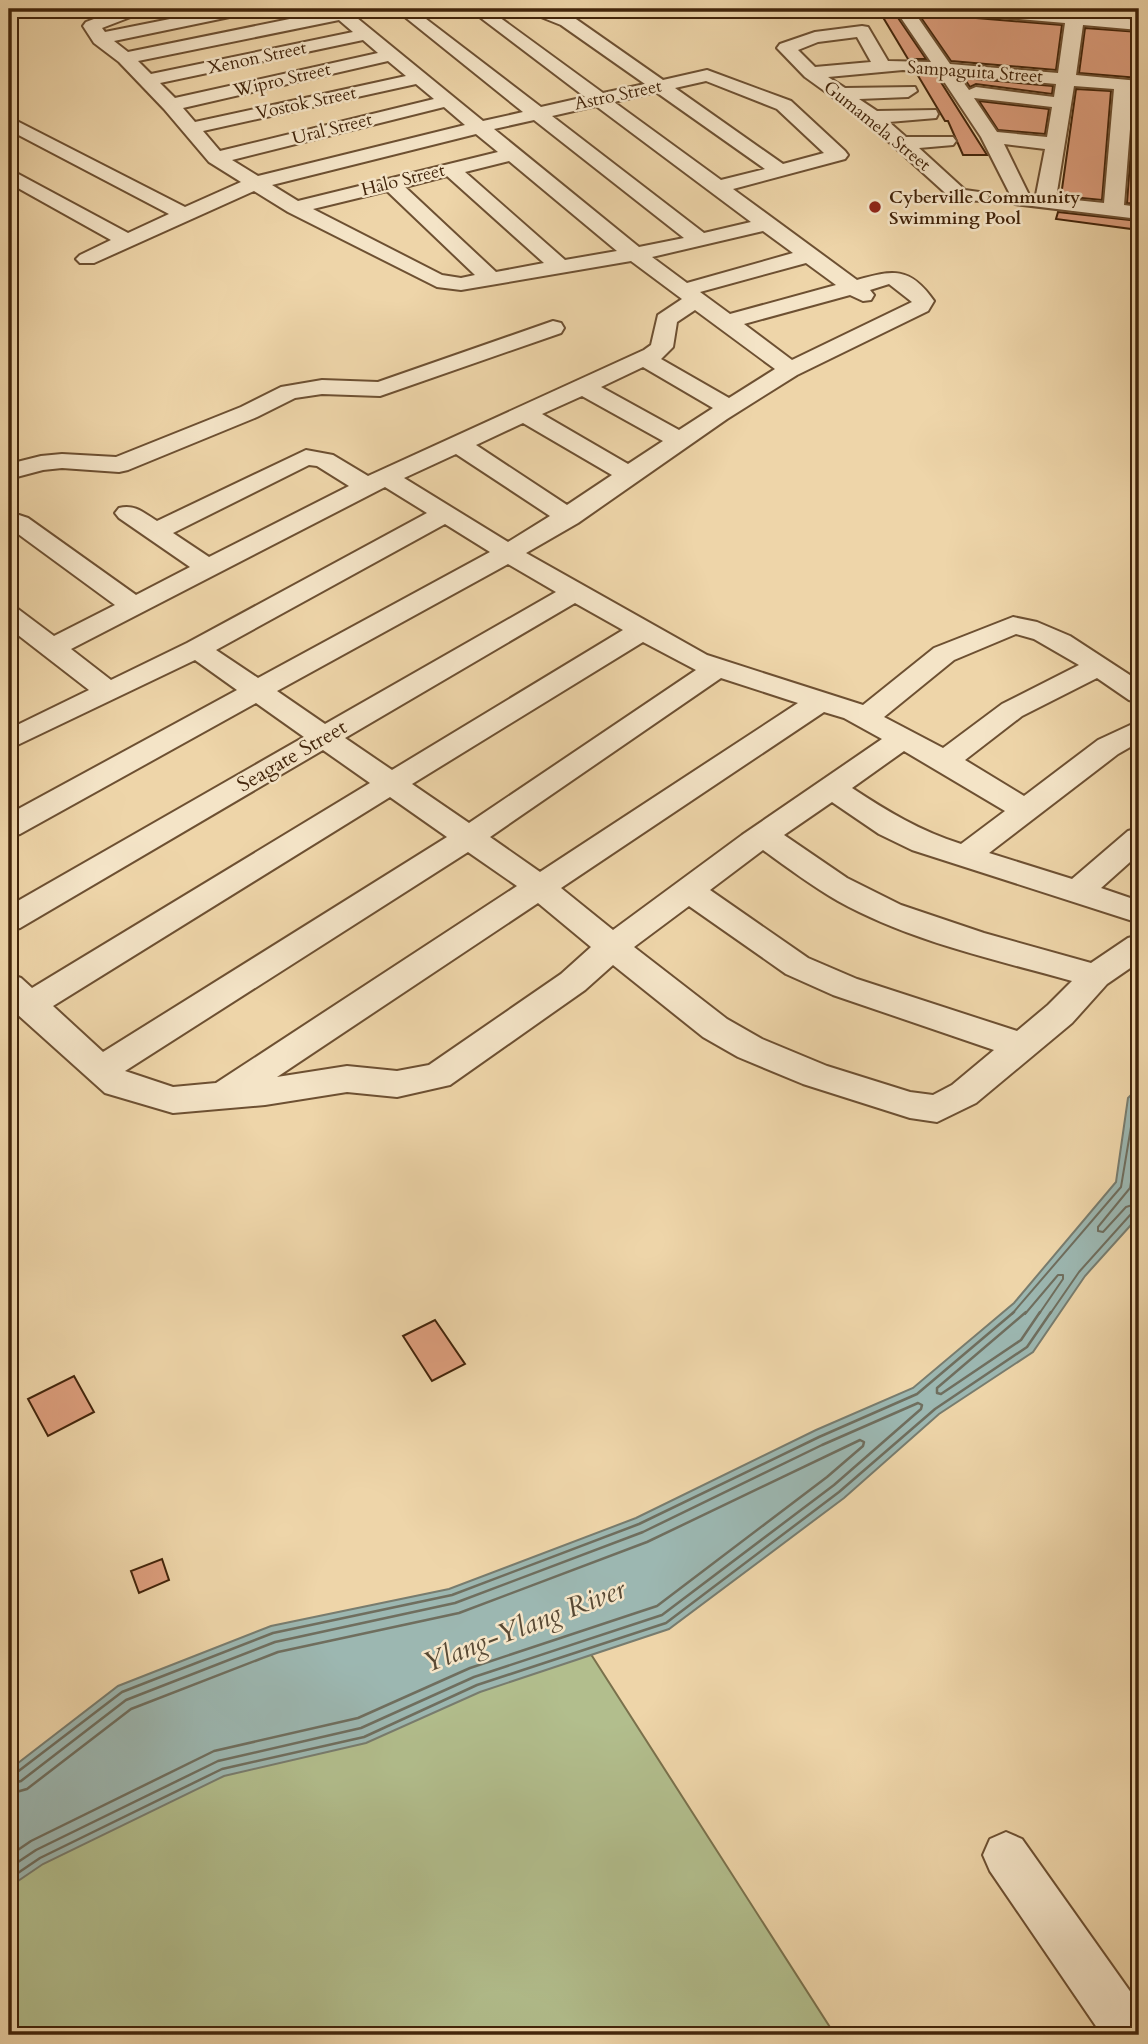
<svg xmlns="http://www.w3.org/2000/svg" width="1148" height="2044" viewBox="0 0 1148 2044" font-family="Cardo,serif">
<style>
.green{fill:#b2be8d;stroke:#7a714c;stroke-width:2}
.water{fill:#9cb7b1;stroke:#787c6e;stroke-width:2}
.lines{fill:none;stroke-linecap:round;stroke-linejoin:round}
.shore-far1{stroke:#6f6e5e;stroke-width:2}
.shore{stroke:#6f6e5e;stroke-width:2.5}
.building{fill:#de9f7e;stroke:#42240a;stroke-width:2}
.minor-casing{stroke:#6d5032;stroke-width:4}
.minor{fill:#f4e4c7;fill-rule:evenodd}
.poi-dot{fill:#8f2418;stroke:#f4e4c7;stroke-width:2.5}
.labels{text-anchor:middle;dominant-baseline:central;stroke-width:5;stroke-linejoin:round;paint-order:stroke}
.far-street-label{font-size:18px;fill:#42240a;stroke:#f4e4c7}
.far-poi-label{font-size:18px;font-weight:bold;fill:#42240a;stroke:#f4e4c7;text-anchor:start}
.street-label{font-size:21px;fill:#42240a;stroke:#f4e4c7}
.near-water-label{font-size:28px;font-style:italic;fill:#584934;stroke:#f4e4c7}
</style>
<rect width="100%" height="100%" fill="#eed5a9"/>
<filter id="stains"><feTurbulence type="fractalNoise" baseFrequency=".00286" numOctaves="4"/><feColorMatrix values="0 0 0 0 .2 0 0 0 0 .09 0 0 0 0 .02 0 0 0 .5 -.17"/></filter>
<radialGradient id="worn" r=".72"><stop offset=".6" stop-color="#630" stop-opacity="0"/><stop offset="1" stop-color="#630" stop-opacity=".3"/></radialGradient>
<!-- green -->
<path class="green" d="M544 1581 835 2035H9V1817Z"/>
<!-- water -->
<path class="water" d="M1139 1087V1216L1085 1276 1033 1352 939 1414 844 1498 669 1629 480 1692 366 1743 224 1776 43 1864 9 1887V1770L118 1686 271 1626 449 1589 636 1518 816 1430 913 1388 1014 1303 1116 1182 1128 1098Z"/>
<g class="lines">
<!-- shore-far1 -->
<path class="shore-far1" d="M1139 1132 1130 1188 1098 1227V1231L1103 1232 1126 1207 1139 1203
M1012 1314 1121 1187 1135 1103 1139 1097
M1025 1314 1058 1275H1063V1279L1039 1314
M1050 1314 1079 1272 1131 1214 1139 1212"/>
<!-- shore -->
<path class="shore" d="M1026 1312 937 1388V1393L941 1394 1021 1340 1040 1312
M9 1775 16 1773 122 1692 273 1633 452 1595 639 1524 819 1437 917 1394 1014 1312
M9 1784 21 1781 126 1700 275 1642 455 1603 643 1532 822 1445 918 1403 922 1405 921 1409 834 1485 662 1615 474 1677 361 1728 218 1761 36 1850 9 1868
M9 1794 27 1789 131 1709 278 1652 459 1613 647 1542 860 1440 864 1442 863 1446 827 1477 657 1606 470 1668 358 1718 214 1751 31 1841 9 1856
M9 1879 40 1858 222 1769 364 1737 477 1685 666 1623 839 1492 935 1409 1027 1347 1051 1312"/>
</g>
<!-- building -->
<path class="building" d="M878 9H892L926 59H908Z
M915 9H953L964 17 1062 25 1056 70 951 61Z
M1086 9H1139V17L1086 13Z
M1085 28 1139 32V78L1079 73Z
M917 74 937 76 987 155H963L948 121H945Z
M964 78 1053 86 1052 94 976 84 970 87Z
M1076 89 1111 91 1102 200 1061 196Z
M1135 94H1139V204L1127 203Z
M979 101 1049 109 1045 134 998 130Z
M1058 212 1139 221V230L1056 219Z
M435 1320 465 1364 432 1381 403 1336Z
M74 1376 94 1412 48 1436 28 1399Z
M162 1559 169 1580 139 1593 131 1571Z"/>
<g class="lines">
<!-- minor casing -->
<g class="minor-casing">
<path id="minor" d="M120 9H144L141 13 102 28 105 32 220 9H253L244 14 114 41 128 52 329 11 328 9H346L483 121 523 112 395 9H413L541 107 585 97 469 9H488L603 93 645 84 561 25 531 13 528 9H552L573 17 663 80 707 70 791 101 845 151 848 155 845 159 733 189 857 280C892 270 910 266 934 301L928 311 797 375 727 419 578 523 526 553 707 655 863 705 934 648 1013 617 1037 622 1070 636 1139 681V703L1129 700 1097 678 1022 716 965 760 1024 796 1098 740 1139 721V742L1118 754 989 853 1072 879 1128 831 1139 828V854L1101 888 1139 901V923L912 850 879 834 832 802 784 835 847 878 901 905 984 933 1091 963 1128 938 1139 935V962L1107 984 1072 1023 976 1103 937 1122 910 1118 803 1084 738 1057 703 1037 613 965 585 990 450 1085 397 1097 347 1092 265 1105 173 1113 105 1093 17 1014 9 1005V974L21 978 32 988 370 783 323 750 20 928 9 931V906L304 737 256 703 20 834 9 837V814L237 690 195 660 9 749V729L89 690 9 628V607L18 609 54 636 115 605 10 528V518L19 515 28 518 136 595 190 567 119 518 115 513 119 508C135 504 144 513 157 521L306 450 333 455 368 476 644 350 651 345 658 315 682 299 631 261 461 290 437 287 288 212 254 191 94 263H80L76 259 80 255 111 240 9 183V169L128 233 169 214 9 130V117L185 207 241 182 209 162 164 109 119 62 94 43 83 26 86 22ZM339 20 353 32 151 74 138 61ZM363 40 378 53 175 98 160 83ZM388 61 406 76 195 122 183 108ZM706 81 777 109 824 153 783 164 675 88ZM416 84 434 99 220 151 203 131ZM656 92 765 169 721 180 614 102ZM596 106 751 222 704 233 552 116ZM444 107 465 125 258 176 232 160ZM534 120 684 238 639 247 494 129ZM476 134 498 152 298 201 272 185ZM509 161 617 251 565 260 465 172ZM447 176 544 263 496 272 405 187ZM387 191 475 275 461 278 442 275 313 209ZM763 231 793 253 687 283 652 257ZM806 263 836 285 730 314 700 292ZM889 284 912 302 792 360 744 324 850 295 863 301 871 300 874 295 870 290ZM695 310 775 369 729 398 661 359 673 347 677 322ZM643 367 713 408 679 430 601 387ZM582 396 663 441 628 464 542 414ZM523 423 612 475 567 505 476 445ZM456 454 550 516 508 542 404 478ZM309 465 317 466 349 486 209 557 173 533ZM385 487 427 513 187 643 111 680 71 649ZM445 524 490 552 258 678 216 650ZM508 564 556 592 325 724 277 691ZM575 603 623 630 392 770 345 738ZM1016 634 1034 639 1079 665 1002 704 943 748 884 717 954 660ZM643 642 696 670 469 823 412 784ZM721 678 798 703 540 872 490 837ZM824 712 844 718 882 739 742 835 613 930 561 888ZM904 751 1005 811 961 844C920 831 887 811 852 788ZM390 797 447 837 103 1052 53 1006ZM763 850C788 868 812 886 838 901 910 941 993 959 1072 981L1048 1005 1017 1031 857 979 808 958 710 890ZM468 852 517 886 216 1083 173 1087 125 1071ZM538 903 591 947 561 974 429 1065 397 1071 347 1066 277 1077ZM689 906 786 974 833 995 994 1050 952 1085 933 1095 910 1092 827 1066 762 1039 727 1019 634 947Z
M895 9H912L950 64 1058 73 1065 23 964 14 955 9H1018L1066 13 1067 9H1083V15L1139 20V30L1083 25 1076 75 1139 81V91H1133L1124 205 1139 207V219L1015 204 981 137 939 74 903 70 828 77 845 88 915 87 917 91 908 97 859 99 877 111 936 110 938 114 936 118 889 122 906 137H953L956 141 953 145 919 148 965 190 986 193 989 197 986 201 953 200 866 121 805 77 777 48 780 44 815 32 862 26 868 27 888 61 931 62ZM857 37 871 62 815 67 798 50 818 42ZM958 75 1056 84 1054 97 976 87 969 90ZM1074 86 1114 89 1104 203 1056 198ZM974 98 1052 107 1047 137 997 132ZM1004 144 1045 149 1036 195H1029Z
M553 321 561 323 564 328 561 333 380 396 322 394 295 398 257 417 128 470 119 472 62 468 43 470 9 479V464L41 456 62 454 116 457 241 407 281 387 322 380 378 382Z
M1006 1832 1022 1839 1139 2004V2035H1102L990 1871 983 1855 990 1839Z"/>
</g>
<!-- minor -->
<use href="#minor" class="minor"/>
</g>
<!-- markers -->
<circle class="poi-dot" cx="875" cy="207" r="7"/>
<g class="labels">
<!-- far-street labels -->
<g class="far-street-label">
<text transform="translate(257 58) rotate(-12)">Xenon Street</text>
<text transform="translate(975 72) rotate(4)">Sampaguita Street</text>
<text transform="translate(282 80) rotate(-13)">Wipro Street</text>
<text transform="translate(618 95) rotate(-12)">Astro Street</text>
<text transform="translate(306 103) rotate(-12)">Vostok Street</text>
<text transform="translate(877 126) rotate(39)">Gumamela Street</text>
<text transform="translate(332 129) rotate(-14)">Ural Street</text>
<text transform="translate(403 180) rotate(-14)">Halo Street</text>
</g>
<!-- far-poi labels -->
<g class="far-poi-label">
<text x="889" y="197">Cyberville Community<tspan x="889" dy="21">Swimming Pool</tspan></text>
</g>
<!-- street labels -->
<g class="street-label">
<text transform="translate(292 756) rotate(-30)">Seagate Street</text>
</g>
<!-- near-water labels -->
<g class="near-water-label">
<text transform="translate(524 1626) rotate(-21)">Ylang-Ylang River</text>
</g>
</g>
<!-- margin -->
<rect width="1148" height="2044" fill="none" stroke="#eed5a9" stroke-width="35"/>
<rect x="10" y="10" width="1127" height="2023" fill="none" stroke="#42240a" stroke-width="3.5"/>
<rect x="18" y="18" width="1113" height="2009" fill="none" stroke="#42240a" stroke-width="2"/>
<rect width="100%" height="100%" filter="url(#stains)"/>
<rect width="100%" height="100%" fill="url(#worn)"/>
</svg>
